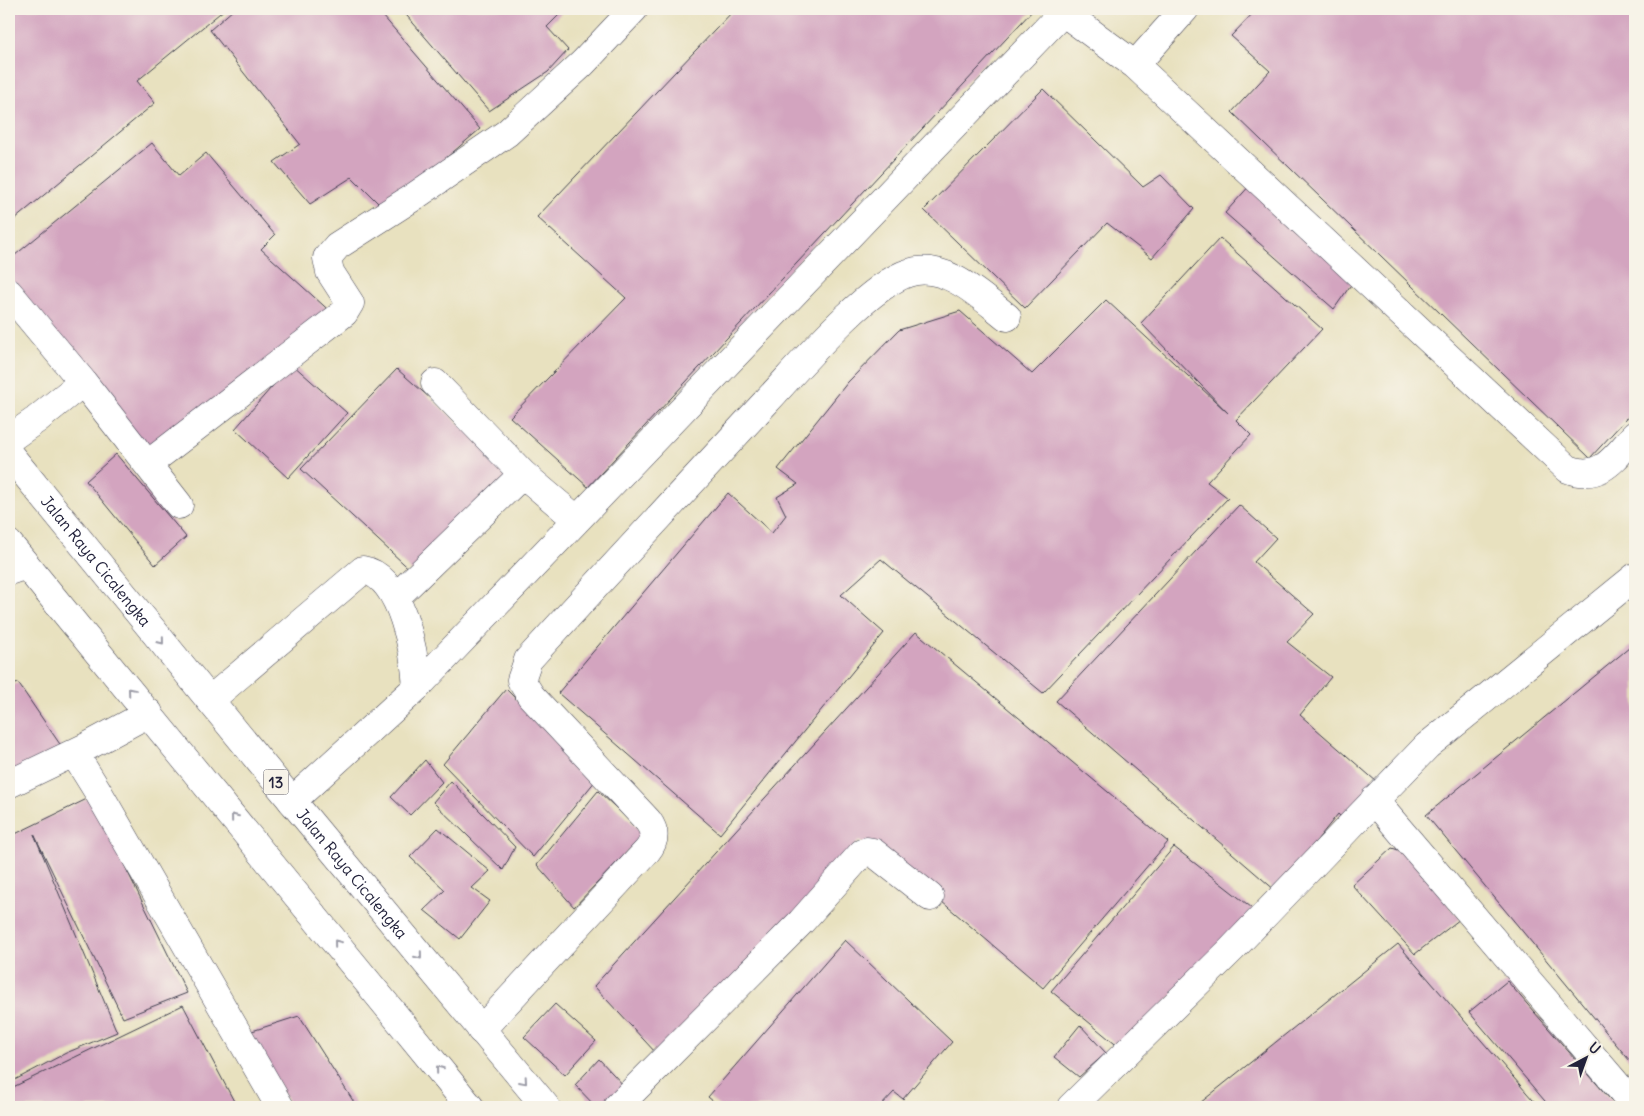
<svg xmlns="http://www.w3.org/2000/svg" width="1644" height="1116" viewBox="0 0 1644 1116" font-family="Delius,sans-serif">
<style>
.building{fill:#d3a4bf}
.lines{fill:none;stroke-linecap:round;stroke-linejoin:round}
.minor-casing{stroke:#403f4f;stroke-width:29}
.highway-casing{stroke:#403f4f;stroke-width:29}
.minor{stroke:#fff;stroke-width:28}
.highway{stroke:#fff;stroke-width:28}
.oneway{stroke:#9c9ca7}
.labels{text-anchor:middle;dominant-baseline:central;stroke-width:4;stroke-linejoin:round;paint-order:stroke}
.shield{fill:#f7f3e8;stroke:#62616f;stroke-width:1}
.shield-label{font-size:15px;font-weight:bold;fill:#22223b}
.street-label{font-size:16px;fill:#22223b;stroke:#f7f3e8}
</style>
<rect width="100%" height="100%" fill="#f7f3e8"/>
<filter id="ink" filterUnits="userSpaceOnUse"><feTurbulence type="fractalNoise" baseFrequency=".02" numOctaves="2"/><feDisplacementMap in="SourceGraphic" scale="10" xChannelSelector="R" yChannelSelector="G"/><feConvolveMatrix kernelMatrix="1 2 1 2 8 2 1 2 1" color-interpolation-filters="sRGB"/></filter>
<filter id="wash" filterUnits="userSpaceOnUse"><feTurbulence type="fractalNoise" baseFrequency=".0096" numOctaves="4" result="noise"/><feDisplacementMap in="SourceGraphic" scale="20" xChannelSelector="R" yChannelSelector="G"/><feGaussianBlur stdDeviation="1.12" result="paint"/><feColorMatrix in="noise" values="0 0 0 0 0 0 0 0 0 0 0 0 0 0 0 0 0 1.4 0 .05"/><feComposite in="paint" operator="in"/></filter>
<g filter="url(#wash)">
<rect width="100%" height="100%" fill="#e8e1bf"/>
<g id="blocks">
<!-- building -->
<path class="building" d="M9 9H225L137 81 155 103 9 224Z
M234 9H377L480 129 385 210 352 177 310 204 274 162 300 144 210 30Z
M401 9H565L547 27 568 50 548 72 489 111Z
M735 9H1034L588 487 510 417 626 298 537 217Z
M1257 9H1635V409L1590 458 1232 112 1270 71 1231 36Z
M1043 89 1143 187 1161 175 1194 209 1152 258 1107 223 1025 308 924 210Z
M152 143 179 176 206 153 275 235 261 249 334 315 152 456 9 285V260Z
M1252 183 1355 279 1334 309 1225 213Z
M1220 238 1322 329 1236 420 1251 435 1207 482 1228 498 1043 693 881 559 841 595 884 633 720 834 558 693 728 493 772 533 786 515 777 497 798 484 778 469 848 382 899 330 960 311 1032 374 1106 300 1228 413 1141 323Z
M292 364 347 413 288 478 235 429Z
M397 369 515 473 416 575 301 469Z
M116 454 186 537 155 565 86 481Z
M1239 505 1276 538 1254 562 1314 614 1287 642 1331 677 1300 715 1377 782 1345 821 1338 814 1276 891 1056 701Z
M916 632 1168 842 1043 988 921 884 859 841 789 924 656 1053 594 986Z
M1635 643V1067L1426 815Z
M18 683 66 753 9 779V687Z
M506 689 596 780 533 857 443 764Z
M425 760 442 782 410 815 391 797Z
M451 781 515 847 503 870 433 802Z
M598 791 644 834 574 907 537 865Z
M91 797 187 993 123 1018 34 834 117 1032 66 1053 9 1083V837Z
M438 828 490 871 472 888 490 901 460 939 424 910 445 890 410 857Z
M1174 847 1256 911 1120 1048 1051 991Z
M1392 848 1408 853 1460 919 1415 954 1352 885Z
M845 940 952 1042 903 1099 894 1092 880 1107H720L708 1097Z
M1398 944 1539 1107H1203L1200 1103Z
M1507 981 1617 1107H1550L1469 1012Z
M555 1004 596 1041 565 1075 524 1037Z
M183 1005 237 1107H9V1089Z
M299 1016 357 1107H291L249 1032Z
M1080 1025 1106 1053 1079 1077 1054 1057Z
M599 1059 626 1088 607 1107H596L575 1085Z"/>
</g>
</g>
<g filter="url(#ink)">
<use href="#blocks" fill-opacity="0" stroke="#403f4f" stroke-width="1"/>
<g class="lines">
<!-- minor casing -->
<g class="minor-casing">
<path id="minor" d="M1063 12 1135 65 1568 469C1601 482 1615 457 1635 435
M1135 65 1185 9
M9 293 83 382 179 505
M9 439 36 420 83 382
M148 464 344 313 350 303 330 272 327 258 337 246 415 196 507 133 583 63 634 9
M523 474 576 519
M9 571 26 565
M396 597 523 474 435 383
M210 700 363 570C402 576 415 655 417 687
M74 753 97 790 280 1107
M9 784 88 746 149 713
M1374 800 1635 1106
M292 801 417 687 1066 9
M481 1030 647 851C655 841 656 832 648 821L531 696 521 680 528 660C607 573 686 488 766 402 798 368 866 287 908 273 945 261 980 296 1007 317
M617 1107 801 922 862 853 867 851 873 852 930 897
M1071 1107 1232 949 1427 746 1635 577"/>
</g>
<!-- highway casing -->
<g class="highway-casing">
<g id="highway">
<path id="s1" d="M9 454 292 801 546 1107"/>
<path d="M9 544 470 1107"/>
</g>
</g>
<!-- minor -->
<use href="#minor" class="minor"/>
<!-- highway -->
<use href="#highway" class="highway"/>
</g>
<!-- one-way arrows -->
<defs><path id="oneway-chevron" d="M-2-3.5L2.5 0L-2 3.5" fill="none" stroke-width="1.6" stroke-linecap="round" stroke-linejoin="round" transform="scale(1.25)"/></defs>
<g class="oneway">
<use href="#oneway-chevron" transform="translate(161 641) rotate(51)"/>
<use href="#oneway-chevron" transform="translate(131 691) rotate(-130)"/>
<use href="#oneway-chevron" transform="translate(234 817) rotate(-129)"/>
<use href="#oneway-chevron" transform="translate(337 943) rotate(-129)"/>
<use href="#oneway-chevron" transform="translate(419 956) rotate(51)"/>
<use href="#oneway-chevron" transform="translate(439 1069) rotate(-129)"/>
<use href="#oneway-chevron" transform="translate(524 1081) rotate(49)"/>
</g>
</g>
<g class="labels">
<!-- shield labels -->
<rect class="shield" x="263.5" y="769.5" width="25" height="25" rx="4"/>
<g class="shield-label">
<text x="276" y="782">13</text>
</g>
<!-- street labels -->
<g class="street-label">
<text stroke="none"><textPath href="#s1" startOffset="138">Jalan Raya Cicalengka</textPath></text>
<text stroke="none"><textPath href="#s1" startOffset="542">Jalan Raya Cicalengka</textPath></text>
</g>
</g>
<!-- margin -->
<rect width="1644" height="1116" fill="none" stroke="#f7f3e8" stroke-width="30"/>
<!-- north arrow -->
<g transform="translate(1586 1058) rotate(41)" stroke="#f7f3e8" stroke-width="4" paint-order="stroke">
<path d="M0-4L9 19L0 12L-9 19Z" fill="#22223b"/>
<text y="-8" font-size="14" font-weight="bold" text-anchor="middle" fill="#22223b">U</text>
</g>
</svg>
